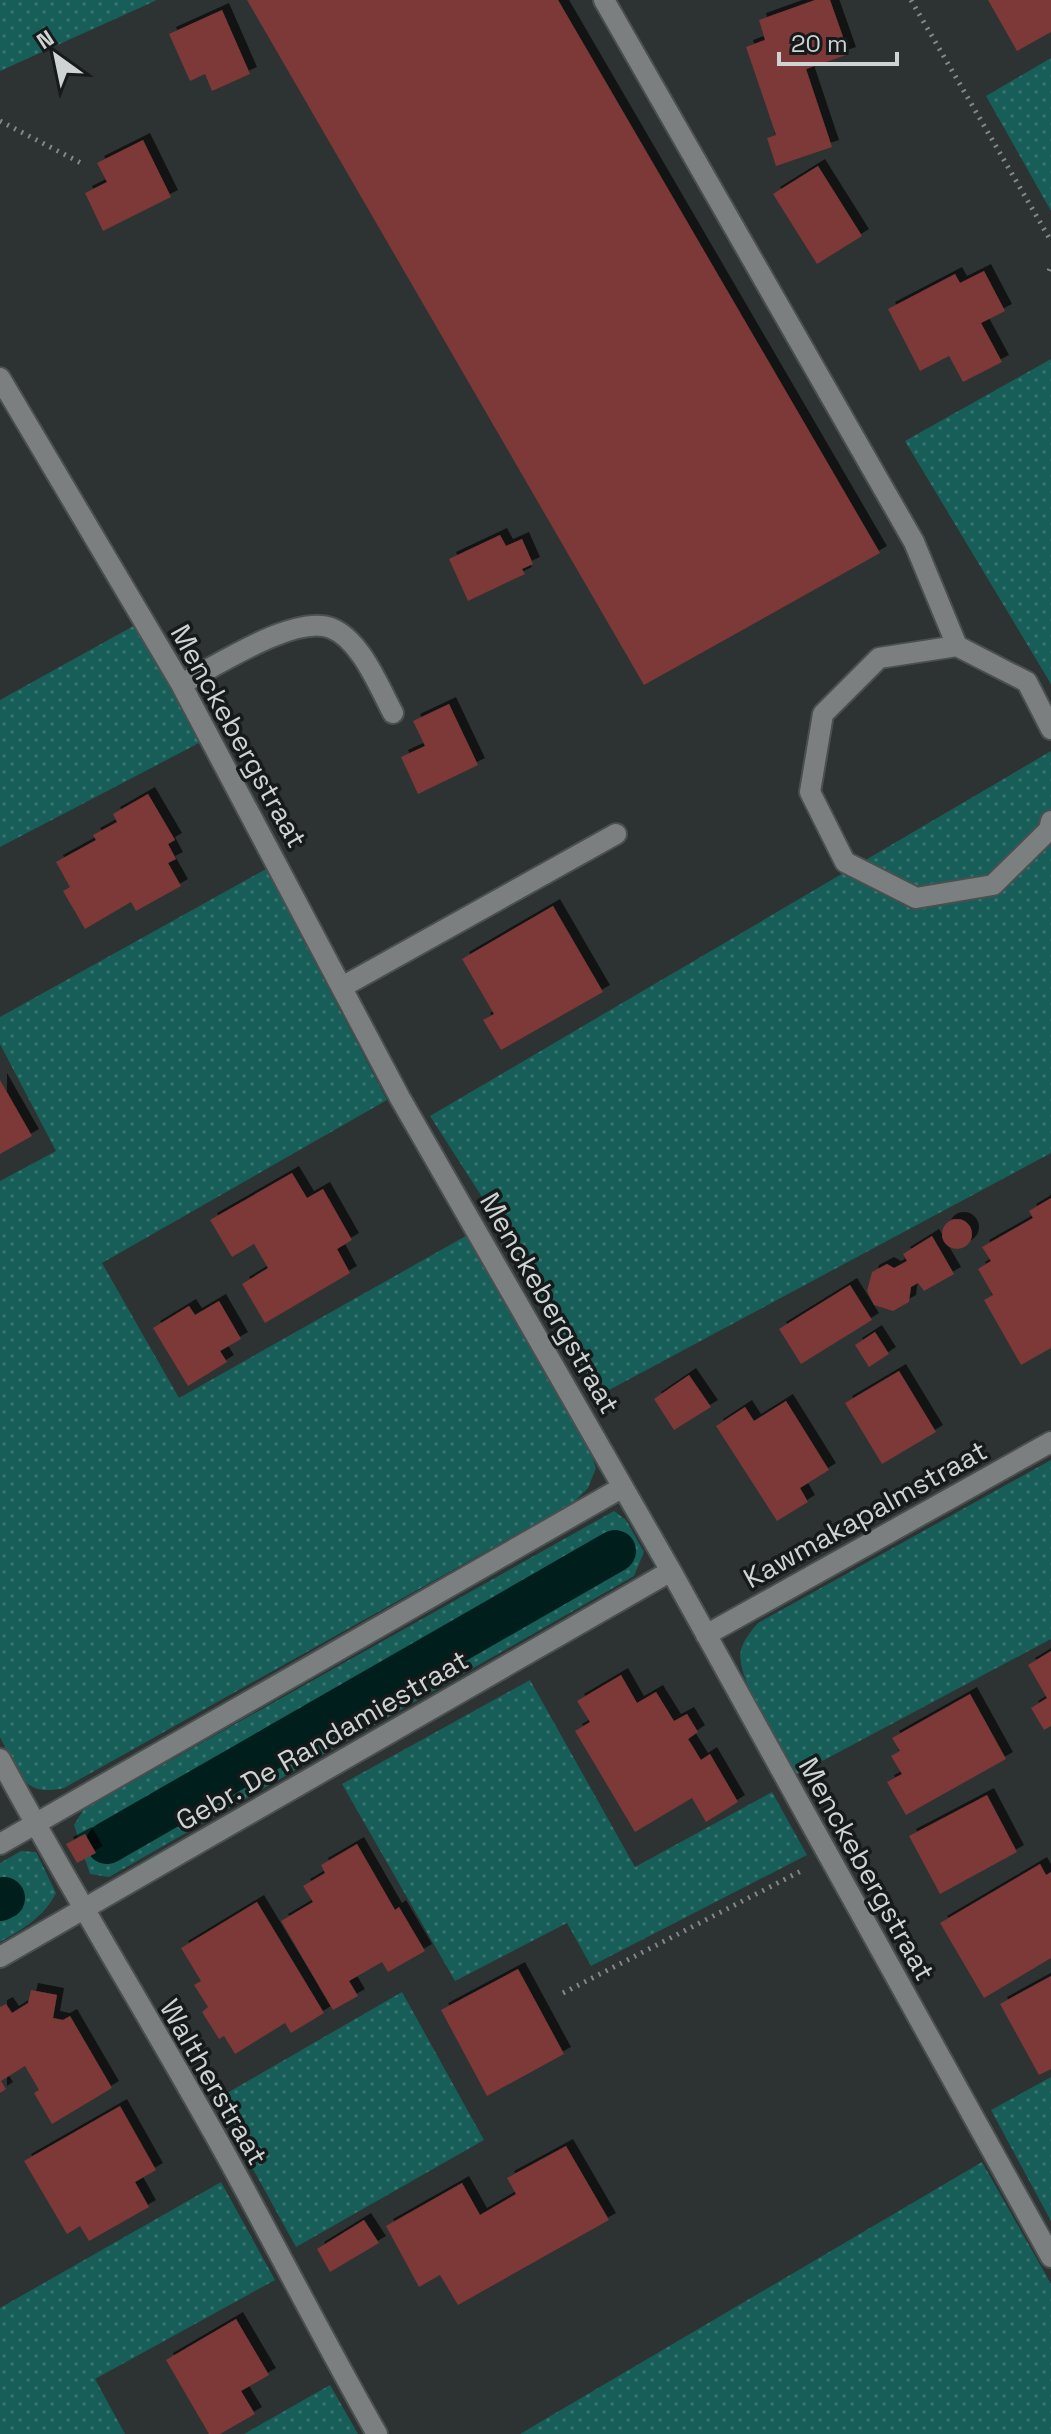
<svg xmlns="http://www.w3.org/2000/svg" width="1051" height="2434" viewBox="0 0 1051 2434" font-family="'Space Grotesk',sans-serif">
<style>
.grass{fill:url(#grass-dots)}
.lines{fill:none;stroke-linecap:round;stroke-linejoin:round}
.canal{stroke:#001f1c;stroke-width:42}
.building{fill:#7d3737;filter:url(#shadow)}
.minor-casing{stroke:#49504f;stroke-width:24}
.path{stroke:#828887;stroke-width:5;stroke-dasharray:2 6;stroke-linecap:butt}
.minor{stroke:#7b7f7f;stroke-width:20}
.labels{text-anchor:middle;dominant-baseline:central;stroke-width:7;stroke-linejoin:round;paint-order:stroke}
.street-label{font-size:28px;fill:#ced3d3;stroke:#171a1a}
</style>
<defs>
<pattern id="grass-dots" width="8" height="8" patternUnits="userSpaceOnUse" patternTransform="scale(2)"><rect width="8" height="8" fill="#175e58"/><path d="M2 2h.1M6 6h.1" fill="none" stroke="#38746f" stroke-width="1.8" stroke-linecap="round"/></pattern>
<filter id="shadow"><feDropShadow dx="7" dy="-7" stdDeviation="0" flood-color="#0009"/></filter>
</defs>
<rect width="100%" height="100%" fill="#2c3332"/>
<!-- grass -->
<path class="grass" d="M0 0H157L0 71Z
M1051 58V211L986 96Z
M1051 359V684L905 441Z
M137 624 199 743 0 847V700Z
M1051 751V1153L596 1397 511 1242 430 1116Z
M266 869 387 1100 102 1263 179 1398 471 1233 587 1443 596 1468 588 1488 574 1502 64 1788C20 1798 18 1770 0 1737V1181L56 1151 0 1044V1017Z
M1051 1460V1639L796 1775C782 1748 734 1677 741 1650 744 1639 751 1631 758 1623Z
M614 1511 626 1520 644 1552 634 1576 109 1877 90 1874 74 1825 84 1809Z
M530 1680 635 1867 772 1792 807 1855 591 1966 567 1923 455 1981 342 1784Z
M21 1851 36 1852 56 1893C44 1917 23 1929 0 1942V1863Z
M402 1992 484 2140 296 2247 215 2100Z
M1051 2077V2221L991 2110Z
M982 2162 1051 2284V2434H520Z
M221 2182 275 2280 95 2379 125 2434H0V2308Z
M330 2385 358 2434H244Z"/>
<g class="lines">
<!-- canal -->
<path class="canal" d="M107 1843 615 1551
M0 1900 4 1898"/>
</g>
<!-- building -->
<path class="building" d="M247 0H558L880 553 644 685Z
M815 0H830L849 54 806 69 832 147 776 166 767 138 776 135 746 47 765 40 759 20Z
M988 0H1051V32L1017 51Z
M222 10 250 74 212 91 205 74 190 81 169 34Z
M143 140 171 197 103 231 85 193 107 182 97 163Z
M818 166 862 236 817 264 773 194Z
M984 271 1005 311 981 323 1002 362 963 382 949 356 920 371 888 309 955 274 960 283Z
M500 535 506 546 522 539 533 564 522 569 525 574 468 601 449 559Z
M449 704 478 765 418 794 401 757 425 746 413 721Z
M148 794 175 840 168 844 176 859 168 863 181 886 136 911 131 902 85 929 63 891 70 887 56 862 96 840 93 835 117 822 113 814Z
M553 906 603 992 501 1050 483 1020 494 1014 462 959Z
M0 1080 32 1136 0 1154Z
M292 1173 307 1198 323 1189 352 1240 337 1249 350 1273 265 1323 242 1284 268 1268 254 1244 232 1257 210 1220Z
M1051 1198V1348L1021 1365 984 1300 993 1295 978 1269 991 1261 982 1247 1033 1218 1029 1211Z
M942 1234a15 15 0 1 1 30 0a15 15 0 1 1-30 0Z
M932 1236 954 1274 924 1291 918 1283 911 1287 909 1302 893 1311 874 1305 867 1291 872 1272 887 1264 894 1268 907 1261 903 1254Z
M850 1285 872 1320 801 1364 779 1329Z
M219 1301 241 1339 220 1351 227 1362 188 1386 153 1328 189 1306 195 1315Z
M875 1332 889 1354 869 1367 855 1345Z
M899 1371 936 1432 882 1464 845 1403Z
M689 1375 711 1407 674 1430 654 1399Z
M786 1401 829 1470 800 1488 808 1502 777 1521 716 1426 745 1407 754 1421Z
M1051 1651V1726L1044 1730 1031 1708 1047 1698 1028 1665Z
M621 1675 637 1703 656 1692 674 1721 687 1714 698 1732 688 1739 701 1760 710 1754 738 1802 706 1822 692 1798 635 1832 575 1731 590 1722 577 1701Z
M970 1694 1006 1759 906 1815 887 1782 902 1774 891 1756 900 1751 892 1738Z
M987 1795 1017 1852 940 1894 909 1836Z
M85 1834 96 1853 77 1863 66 1844Z
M357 1844 395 1910 399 1907 425 1951 388 1972 382 1962 349 1981 358 1996 333 2010 281 1921 313 1902 303 1886 325 1873 321 1865Z
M1040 1864 1046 1875 1051 1872V1958L984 1998 940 1923Z
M257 1902 324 2013 291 2033 285 2023 235 2054 224 2036 219 2039 202 2012 208 2007 194 1985 201 1981 181 1948Z
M518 1969 564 2054 487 2096 441 2010Z
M1051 1976V2069L1039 2075 1000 2004Z
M31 1990 57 1995 53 2018 63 2020 70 2016 112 2088 52 2124 34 2093 39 2090 25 2066 1 2081 6 2089 0 2093V2007L6 2004 12 2013 28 2003Z
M120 2106 156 2170 135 2182 149 2207 89 2241 80 2226 67 2234 24 2161Z
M566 2146 609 2220 458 2305 440 2275 419 2287 386 2226 462 2183 480 2215 516 2194 507 2178Z
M364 2220 379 2243 330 2272 317 2249Z
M236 2319 269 2375 241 2391 255 2414 220 2434H209L166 2360Z"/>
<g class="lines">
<!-- minor casing -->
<g class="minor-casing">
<path id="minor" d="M604 0 914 542 957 646
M0 378 181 684 400 1098 671 1571 1051 2257
M181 684C215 667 294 614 331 628 361 640 379 687 393 713
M1051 729 1027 682 957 646 879 658 823 714 810 792 845 862 916 898 993 885 1049 830 1051 821
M342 987 616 834
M706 1635 1051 1442
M0 1759C74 1897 157 2029 232 2166 281 2256 327 2346 377 2434
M0 1844 623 1487
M0 1957 671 1571"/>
</g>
<!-- path -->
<path class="path" d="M911 0 1051 241
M0 121 81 163
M1049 271 1051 266
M563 1993 805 1869"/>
<!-- minor -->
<use href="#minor" class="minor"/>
</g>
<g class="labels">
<!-- street labels -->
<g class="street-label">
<text transform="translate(239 736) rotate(61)">Menckebergstraat</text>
<text transform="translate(550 1303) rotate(60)">Menckebergstraat</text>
<text transform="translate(865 1514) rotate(-29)">Kawmakapalmstraat</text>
<text transform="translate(322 1740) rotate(-30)">Gebr. De Randamiestraat</text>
<text transform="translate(867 1869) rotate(61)">Menckebergstraat</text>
<text transform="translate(214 2082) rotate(60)">Waltherstraat</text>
</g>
</g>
<!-- north arrow -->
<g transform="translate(56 56) rotate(327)" stroke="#171a1a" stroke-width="6" paint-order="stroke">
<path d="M0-6L14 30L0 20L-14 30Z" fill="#ced3d3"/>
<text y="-12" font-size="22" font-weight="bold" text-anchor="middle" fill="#ced3d3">N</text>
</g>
<!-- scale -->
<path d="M779 52v12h118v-12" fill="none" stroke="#ced3d3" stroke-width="4"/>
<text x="791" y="52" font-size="24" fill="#ced3d3" stroke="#171a1a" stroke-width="6" paint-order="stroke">20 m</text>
</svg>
